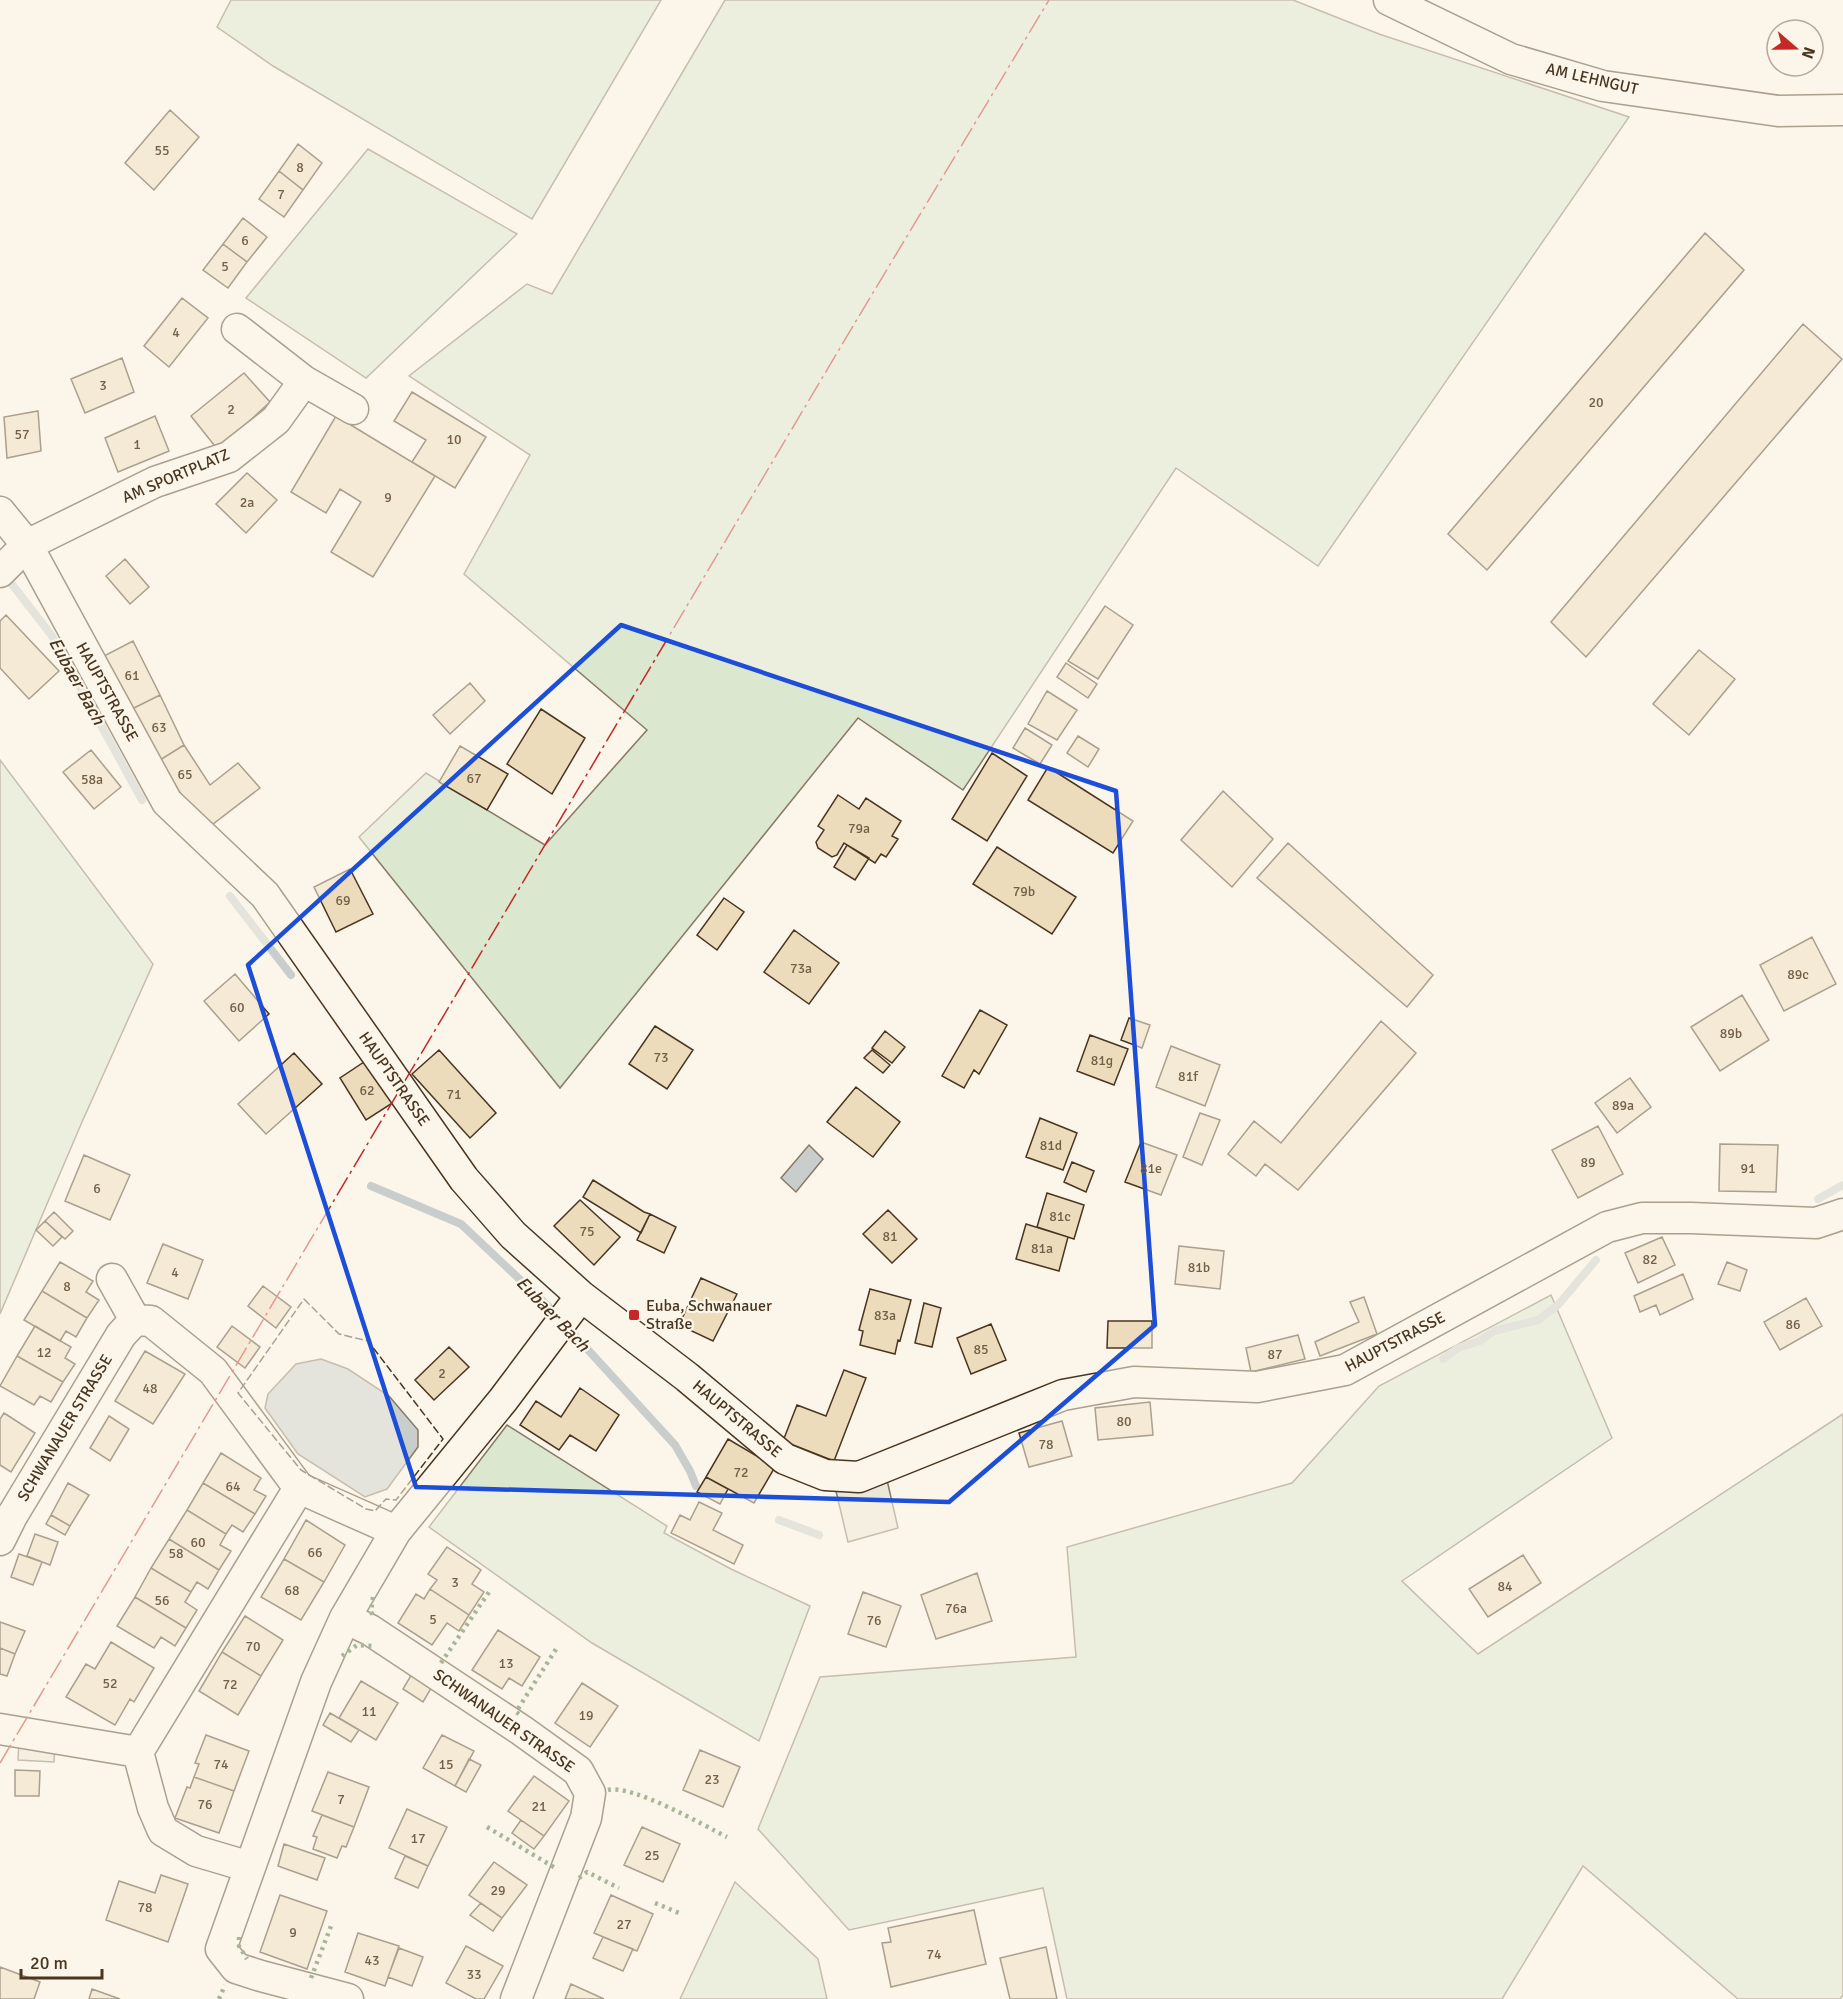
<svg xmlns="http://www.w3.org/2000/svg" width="1843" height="1999" viewBox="0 0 1843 1999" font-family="Signika,sans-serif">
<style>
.green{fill:#dce7d0;stroke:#887966;stroke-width:1.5}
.parking{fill:#ede7d9;stroke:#887966;stroke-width:1.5}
.water{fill:#c9cecd;stroke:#887966;stroke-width:1.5}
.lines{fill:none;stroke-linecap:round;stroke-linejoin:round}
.stream{stroke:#c9cecd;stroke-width:8}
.building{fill:#ecdcbc;stroke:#4a3520;stroke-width:1.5}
.minor-casing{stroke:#4a3520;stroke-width:33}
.minor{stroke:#fbf6e9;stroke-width:30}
.hedge{stroke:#436837;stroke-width:4.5;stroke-dasharray:3 4.5;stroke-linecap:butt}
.fence{stroke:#4a3520;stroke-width:1.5;stroke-dasharray:8 3;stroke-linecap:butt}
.power{stroke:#c62828;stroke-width:1.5;stroke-dasharray:21 4.5 3 4.5;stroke-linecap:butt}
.marked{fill:none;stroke:#1d4ed8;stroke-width:4.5;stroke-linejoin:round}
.poi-dot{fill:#c62828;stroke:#fbf6e9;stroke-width:2}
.labels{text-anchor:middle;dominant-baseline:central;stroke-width:4.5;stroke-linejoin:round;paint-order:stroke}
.number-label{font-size:14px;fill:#725f47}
.street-label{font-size:16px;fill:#4a3520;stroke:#fbf6e9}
.poi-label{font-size:16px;fill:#4a3520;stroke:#fbf6e9;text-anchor:start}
.water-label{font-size:18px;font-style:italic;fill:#4a3520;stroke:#fbf6e9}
</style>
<rect width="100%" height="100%" fill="#fbf6e9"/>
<!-- green -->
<path class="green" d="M231 0H661L532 219 273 66 217 27Z
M725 0H1293L1379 34 1629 117 1318 566 1176 468 963 790 858 718 560 1088 359 837 426 773 545 845 647 730 464 574 530 455 409 376 527 284 552 294Z
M368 149 517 234 366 378 246 298Z
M0 760 153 964 82 1122 0 1314Z
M1551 1295 1612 1438 1402 1581 1478 1654 1843 1414V1995L1840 1999H1738L1583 1866 1502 1999H1067L1043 1888 849 1930 758 1829 820 1677 1076 1657 1067 1547 1292 1483 1379 1386Z
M507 1425 667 1526 664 1533 731 1569 810 1606 759 1741 592 1643 429 1527Z
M735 1882 818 1959 827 1999H680Z"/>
<!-- parking -->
<path class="parking" d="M887 1480 898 1528 848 1542 836 1491Z
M19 1741 55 1744 54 1762 18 1760Z"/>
<!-- water -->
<path class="water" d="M809 1145 823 1159 796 1192 781 1178Z
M321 1359 348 1369 389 1396 418 1430V1447L387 1489 365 1497 298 1454 265 1408 268 1394 296 1364Z"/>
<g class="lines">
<!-- stream -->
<path class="stream" d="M4 574 52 636 142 800
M230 896 291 975
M371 1186 461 1224 547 1305 675 1445 690 1471 696 1486
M1818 1199 1843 1185
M1443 1359 1458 1348 1480 1341 1494 1331 1538 1320 1558 1305 1596 1260
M779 1520 819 1535"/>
</g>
<!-- building -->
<path class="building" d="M170 110 199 137 154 190 125 163Z
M298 144 322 163 303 190 279 171Z
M279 171 303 190 284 217 259 199Z
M243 218 267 237 247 262 223 244Z
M1705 233 1744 270 1487 570 1448 534Z
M223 244 247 262 228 288 203 270Z
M182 298 208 318 169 367 144 346Z
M1803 324 1842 359 1586 657 1551 622Z
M122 358 134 392 85 413 71 379Z
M244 373 270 402 218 450 191 416Z
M412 392 486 437 455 488 412 462 426 440 394 421Z
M38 411 41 451 7 458 4 417Z
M155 416 169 451 118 472 105 438Z
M336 416 435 476 373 577 331 552 361 502 340 489 326 513 291 492Z
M247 473 277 500 246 533 216 504Z
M125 559 149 587 130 604 106 576Z
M1105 606 1133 625 1098 679 1068 661Z
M6 615 59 671 29 699 0 668V621Z
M133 641 160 695 132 709 104 656Z
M1699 650 1735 679 1689 735 1653 704Z
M1066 663 1097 684 1088 698 1057 677Z
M470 683 485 701 450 734 433 715Z
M1047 691 1077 710 1057 740 1028 724Z
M160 695 184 745 160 760 132 709Z
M541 709 585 738 552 794 507 764Z
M1025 728 1052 745 1040 764 1013 748Z
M1078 736 1099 749 1088 767 1067 753Z
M184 745 210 785 238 763 260 788 213 824 190 809 160 760Z
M460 746 508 774 487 810 439 782Z
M91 750 121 787 94 809 63 772Z
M992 753 1027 776 987 841 952 819Z
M1048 767 1133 821 1113 853 1028 800Z
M1223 791 1273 839 1232 887 1181 840Z
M838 795 859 809 866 798 901 821 892 836 898 839 886 857 881 854 875 863 844 843 837 855 832 857 818 848 816 842 824 830 818 826Z
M1288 843 1433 975 1407 1007 1257 878Z
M847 845 869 858 855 880 834 867Z
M997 847 1076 897 1052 934 973 884Z
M350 869 373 914 336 932 314 887Z
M724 898 744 912 717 950 697 935Z
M794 930 839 963 809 1004 764 972Z
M1812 937 1836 984 1784 1011 1760 965Z
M235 974 269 1014 239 1041 204 1001Z
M1742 995 1769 1040 1720 1071 1691 1027Z
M980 1010 1007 1025 979 1074 974 1070 964 1088 942 1076Z
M1129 1018 1150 1025 1142 1048 1121 1040Z
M1381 1021 1416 1053 1298 1190 1265 1164 1256 1176 1228 1154 1254 1121 1281 1143Z
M655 1026 693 1050 667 1089 629 1064Z
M885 1031 905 1047 892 1063 872 1048Z
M1090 1035 1128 1049 1114 1085 1077 1071Z
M1171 1046 1220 1065 1205 1106 1156 1087Z
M439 1050 496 1113 470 1138 412 1074Z
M872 1050 890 1065 883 1073 864 1058Z
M294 1053 322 1084 266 1134 238 1104Z
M367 1060 394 1102 366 1120 340 1078Z
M1630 1078 1651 1107 1617 1133 1595 1103Z
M856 1087 900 1122 873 1157 827 1122Z
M1200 1113 1220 1120 1202 1165 1183 1157Z
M1040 1118 1077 1133 1063 1170 1026 1157Z
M1598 1126 1623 1174 1578 1198 1552 1150Z
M1141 1142 1177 1155 1161 1195 1125 1182Z
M1720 1144 1778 1145 1776 1192 1719 1191Z
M84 1155 130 1175 110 1220 65 1201Z
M1072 1162 1094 1171 1086 1192 1064 1182Z
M593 1180 644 1212 650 1214 641 1233 583 1197Z
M1047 1193 1084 1205 1074 1239 1037 1227Z
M580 1200 620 1237 594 1265 554 1226Z
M888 1210 917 1239 892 1263 863 1234Z
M54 1212 73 1231 65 1239 45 1221Z
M650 1214 676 1227 664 1253 637 1240Z
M45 1221 62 1237 53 1246 36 1230Z
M1026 1224 1068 1237 1059 1271 1016 1259Z
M1662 1237 1675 1265 1638 1283 1625 1253Z
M163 1244 203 1260 188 1299 147 1283Z
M1179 1246 1224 1251 1220 1289 1175 1284Z
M60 1262 93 1281 86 1292 99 1300 87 1318 42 1291Z
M1727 1262 1747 1270 1740 1291 1718 1284Z
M1683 1274 1693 1299 1660 1315 1656 1305 1640 1312 1634 1296Z
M701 1278 737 1294 713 1341 679 1325Z
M263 1286 291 1307 276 1328 248 1306Z
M870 1289 911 1300 900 1341 898 1340 895 1354 860 1345 863 1331 859 1330Z
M42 1291 87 1318 76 1337 66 1331 60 1341 24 1320Z
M1364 1297 1377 1334 1320 1356 1315 1342 1359 1322 1350 1302Z
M1806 1298 1822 1326 1780 1350 1764 1322Z
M924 1303 941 1308 932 1347 915 1343Z
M1108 1321H1152V1348H1107Z
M991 1324 1006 1360 971 1374 957 1338Z
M35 1326 71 1347 65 1358 75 1364 63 1382 17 1356Z
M232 1326 260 1347 245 1368 217 1347Z
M1298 1335 1305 1359 1251 1372 1246 1348Z
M449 1347 469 1367 434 1400 415 1380Z
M145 1351 185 1374 153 1424 115 1401Z
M17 1356 63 1382 51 1402 40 1396 34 1405 0 1386Z
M844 1370 866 1378 834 1461 783 1441 797 1405 826 1416Z
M580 1388 619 1415 596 1451 570 1435 559 1450 520 1425 536 1401 561 1417Z
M1150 1402 1153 1435 1098 1440 1095 1408Z
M4 1413 35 1433 11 1472 0 1465V1419Z
M109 1416 129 1429 110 1461 90 1448Z
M1062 1421 1072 1456 1029 1467 1019 1433Z
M728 1439 775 1467 754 1503 706 1477Z
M221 1453 261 1478 254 1490 266 1496 255 1514 203 1483Z
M706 1477 728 1489 720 1504 697 1492Z
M68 1483 89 1495 70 1526 51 1515Z
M203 1483 255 1514 243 1532 232 1525 226 1534 187 1510Z
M699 1502 722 1513 713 1530 743 1545 734 1564 671 1533 680 1515 690 1520Z
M187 1510 226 1534 220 1545 231 1551 219 1570 169 1539Z
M51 1515 70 1526 65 1535 46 1524Z
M306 1520 345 1545 324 1582 284 1559Z
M35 1534 58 1542 50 1565 27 1556Z
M169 1539 219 1570 208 1589 197 1582 191 1592 151 1568Z
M447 1547 481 1570 472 1584 484 1592 469 1615 430 1589 437 1580 428 1574Z
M19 1554 42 1562 33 1585 11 1577Z
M1523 1555 1541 1583 1488 1617 1469 1589Z
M284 1559 324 1582 301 1620 261 1597Z
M151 1568 191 1592 185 1602 197 1610 186 1628 135 1597Z
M977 1573 992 1621 936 1639 921 1595Z
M430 1589 469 1615 459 1631 447 1623 432 1645 398 1623 416 1594 424 1599Z
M863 1592 901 1606 886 1647 848 1634Z
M135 1597 186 1628 175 1646 161 1637 154 1648 117 1626Z
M245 1616 283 1640 261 1676 222 1652Z
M0 1622 25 1631 15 1654 0 1648Z
M498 1630 540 1657 522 1686 509 1678 502 1689 472 1670Z
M111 1642 154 1668 134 1702 130 1699 115 1725 66 1697 86 1664 95 1669Z
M0 1648 15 1654 7 1676 0 1674Z
M222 1652 261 1676 238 1715 199 1691Z
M413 1672 433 1685 423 1702 403 1689Z
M361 1681 398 1703 376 1740 339 1718Z
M582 1683 618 1706 590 1747 555 1723Z
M330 1713 359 1730 351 1742 323 1725Z
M206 1735 249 1751 234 1791 194 1777 199 1764 195 1763Z
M442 1735 474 1751 455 1786 423 1768Z
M700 1750 740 1767 723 1807 683 1790Z
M469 1759 481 1765 466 1792 455 1786Z
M15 1770 40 1771 39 1796H15Z
M328 1772 369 1787 354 1827 312 1811Z
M534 1776 569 1801 544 1836 508 1811Z
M194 1777 234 1791 219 1833 175 1818 187 1787 190 1788Z
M407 1809 447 1827 428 1866 389 1848Z
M322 1815 354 1827 346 1847 342 1846 337 1858 313 1849 317 1837 313 1836Z
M521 1820 544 1836 534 1849 512 1833Z
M642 1827 680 1844 663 1882 624 1865Z
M284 1844 325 1858 317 1880 278 1866Z
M405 1856 428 1866 418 1888 395 1878Z
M494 1862 527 1885 502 1918 469 1895Z
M161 1875 188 1884 168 1942 106 1920 119 1881 155 1893Z
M280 1895 327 1911 307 1969 260 1952Z
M611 1895 653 1914 637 1951 594 1933Z
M481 1903 502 1918 493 1931 470 1915Z
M974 1910 986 1964 891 1987 882 1943 891 1942 888 1928Z
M358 1933 399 1946 385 1986 345 1972Z
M603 1937 633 1949 623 1971 593 1958Z
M466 1946 503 1966 484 1999H476L446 1983Z
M1046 1947 1057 1999H1010L1000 1958Z
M399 1948 423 1957 412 1986 388 1977Z
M0 1967 40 1982 34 1999H0Z
M571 1984 604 1999H565Z
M92 1989 120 1999H89Z"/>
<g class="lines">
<!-- minor casing -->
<g class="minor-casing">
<path id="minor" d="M1389 0 1511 59 1603 86 1778 111 1843 110
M237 329 304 381 353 409
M0 512 27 545 167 802 265 895 464 1179 513 1235 581 1296 687 1377 785 1459 825 1475 859 1477 1063 1395 1134 1382 1257 1387 1345 1370 1607 1227 1642 1218H1691L1816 1223 1843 1214
M0 572 27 545 155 482 229 457 276 420 304 381
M112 1279 135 1320 151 1321 213 1371 299 1488 396 1531
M0 1540 12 1516 121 1335 135 1320
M345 1618 370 1630 521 1730 578 1771 590 1793 586 1818 516 1999
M0 1729 138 1752 153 1808 163 1831 196 1851 250 1867
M138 1752 299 1488
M348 1999 261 1976 236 1968 221 1949 316 1682 345 1618 396 1531 503 1400 581 1296"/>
</g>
<!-- minor -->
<use href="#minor" class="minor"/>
<!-- hedge -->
<path class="hedge" d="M373 1597 371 1612 375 1618
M342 1656 357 1645 372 1646
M441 1663 489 1592
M519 1714 516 1712 558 1646
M608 1790C632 1784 703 1825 727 1837
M487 1827 557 1869
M579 1878 587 1872 619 1888
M655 1903 679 1913
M239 1937V1946L247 1959
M311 1978 331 1926
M219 1999 225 1985"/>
<!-- fence -->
<path class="fence" d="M304 1299 339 1334 368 1341 443 1439 396 1500 386 1499 375 1511 366 1509 301 1470 238 1393Z"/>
<!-- power -->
<path class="power" d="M0 1763 856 321 1049 0"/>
</g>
<!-- marked area -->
<path d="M0 0H1843V1999H0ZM621 625 1116 791 1155 1325 949 1502 416 1487 248 965Z" fill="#fbf6e9" fill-opacity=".55" fill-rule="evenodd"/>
<path class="marked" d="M621 625 1116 791 1155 1325 949 1502 416 1487 248 965Z"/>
<!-- markers -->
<rect class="poi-dot" x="628" y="1309" width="12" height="12" rx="3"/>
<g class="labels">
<!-- number labels -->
<g class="number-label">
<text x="162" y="150">55</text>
<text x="300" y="167">8</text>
<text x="281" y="194">7</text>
<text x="245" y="240">6</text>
<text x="225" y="266">5</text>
<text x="176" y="332">4</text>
<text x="103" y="385">3</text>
<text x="1596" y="402">20</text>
<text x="231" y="409">2</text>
<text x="22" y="434">57</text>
<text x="454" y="439">10</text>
<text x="137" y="444">1</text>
<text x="388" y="497">9</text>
<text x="247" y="502">2a</text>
<text x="132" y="675">61</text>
<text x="159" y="727">63</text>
<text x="185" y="774">65</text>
<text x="474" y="778">67</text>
<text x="92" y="779">58a</text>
<text x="859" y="828">79a</text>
<text x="1024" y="891">79b</text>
<text x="343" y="900">69</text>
<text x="801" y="968">73a</text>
<text x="1798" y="974">89c</text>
<text x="237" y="1007">60</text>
<text x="1731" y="1033">89b</text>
<text x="661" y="1057">73</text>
<text x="1102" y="1060">81g</text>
<text x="1188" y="1076">81f</text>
<text x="367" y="1090">62</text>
<text x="454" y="1094">71</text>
<text x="1623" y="1105">89a</text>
<text x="1051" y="1145">81d</text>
<text x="1588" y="1162">89</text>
<text x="1151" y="1168">81e</text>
<text x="1748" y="1168">91</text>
<text x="97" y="1188">6</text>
<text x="1060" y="1216">81c</text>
<text x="587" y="1231">75</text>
<text x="890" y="1236">81</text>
<text x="1042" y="1248">81a</text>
<text x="1650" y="1259">82</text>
<text x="1199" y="1267">81b</text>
<text x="175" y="1272">4</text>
<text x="67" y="1286">8</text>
<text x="885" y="1315">83a</text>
<text x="1793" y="1324">86</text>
<text x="981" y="1349">85</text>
<text x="44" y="1352">12</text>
<text x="1275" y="1354">87</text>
<text x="442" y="1373">2</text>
<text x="150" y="1388">48</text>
<text x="1124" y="1421">80</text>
<text x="1046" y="1444">78</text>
<text x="741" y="1472">72</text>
<text x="233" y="1486">64</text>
<text x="198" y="1542">60</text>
<text x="315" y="1552">66</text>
<text x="176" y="1553">58</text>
<text x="455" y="1582">3</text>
<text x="1505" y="1586">84</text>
<text x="292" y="1590">68</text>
<text x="162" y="1600">56</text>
<text x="956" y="1608">76a</text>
<text x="433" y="1619">5</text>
<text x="874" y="1620">76</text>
<text x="253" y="1646">70</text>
<text x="506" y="1663">13</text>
<text x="110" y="1683">52</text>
<text x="230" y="1684">72</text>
<text x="369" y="1711">11</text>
<text x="586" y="1715">19</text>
<text x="221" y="1764">74</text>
<text x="446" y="1764">15</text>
<text x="712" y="1779">23</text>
<text x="341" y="1799">7</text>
<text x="205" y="1804">76</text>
<text x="539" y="1806">21</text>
<text x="418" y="1838">17</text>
<text x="652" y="1855">25</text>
<text x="498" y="1890">29</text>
<text x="145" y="1907">78</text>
<text x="624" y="1924">27</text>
<text x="293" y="1932">9</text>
<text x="934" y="1954">74</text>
<text x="372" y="1960">43</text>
<text x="474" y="1974">33</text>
</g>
<!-- street labels -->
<g class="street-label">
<text transform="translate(1592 79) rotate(13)">AM LEHNGUT</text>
<text transform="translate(176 476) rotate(-23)">AM SPORTPLATZ</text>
<text transform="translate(107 692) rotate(61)">HAUPTSTRASSE</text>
<text transform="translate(394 1079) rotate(55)">HAUPTSTRASSE</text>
<text transform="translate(1395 1342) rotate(-28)">HAUPTSTRASSE</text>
<text transform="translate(737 1419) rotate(40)">HAUPTSTRASSE</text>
<text transform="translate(65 1428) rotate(-59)">SCHWANAUER STRASSE</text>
<text transform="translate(504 1721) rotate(35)">SCHWANAUER STRASSE</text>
</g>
<!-- poi labels -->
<g class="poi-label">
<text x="646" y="1306">Euba, Schwanauer<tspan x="646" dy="18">Straße</tspan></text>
</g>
<!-- water labels -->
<g class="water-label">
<text transform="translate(77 681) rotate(61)">Eubaer Bach</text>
<text transform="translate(553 1314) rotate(46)">Eubaer Bach</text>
</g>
</g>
<!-- north arrow -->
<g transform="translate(1795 48) rotate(110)"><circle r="28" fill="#fbf6e9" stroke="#b4a999" stroke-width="1.5"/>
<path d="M0-4.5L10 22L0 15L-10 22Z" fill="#c62828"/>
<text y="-9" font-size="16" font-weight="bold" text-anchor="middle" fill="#4a3520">N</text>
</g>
<!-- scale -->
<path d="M21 1969v9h81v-9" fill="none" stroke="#4a3520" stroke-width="3"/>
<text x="30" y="1969" font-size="18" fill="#4a3520" stroke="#fbf6e9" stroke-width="4.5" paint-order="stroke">20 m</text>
</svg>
